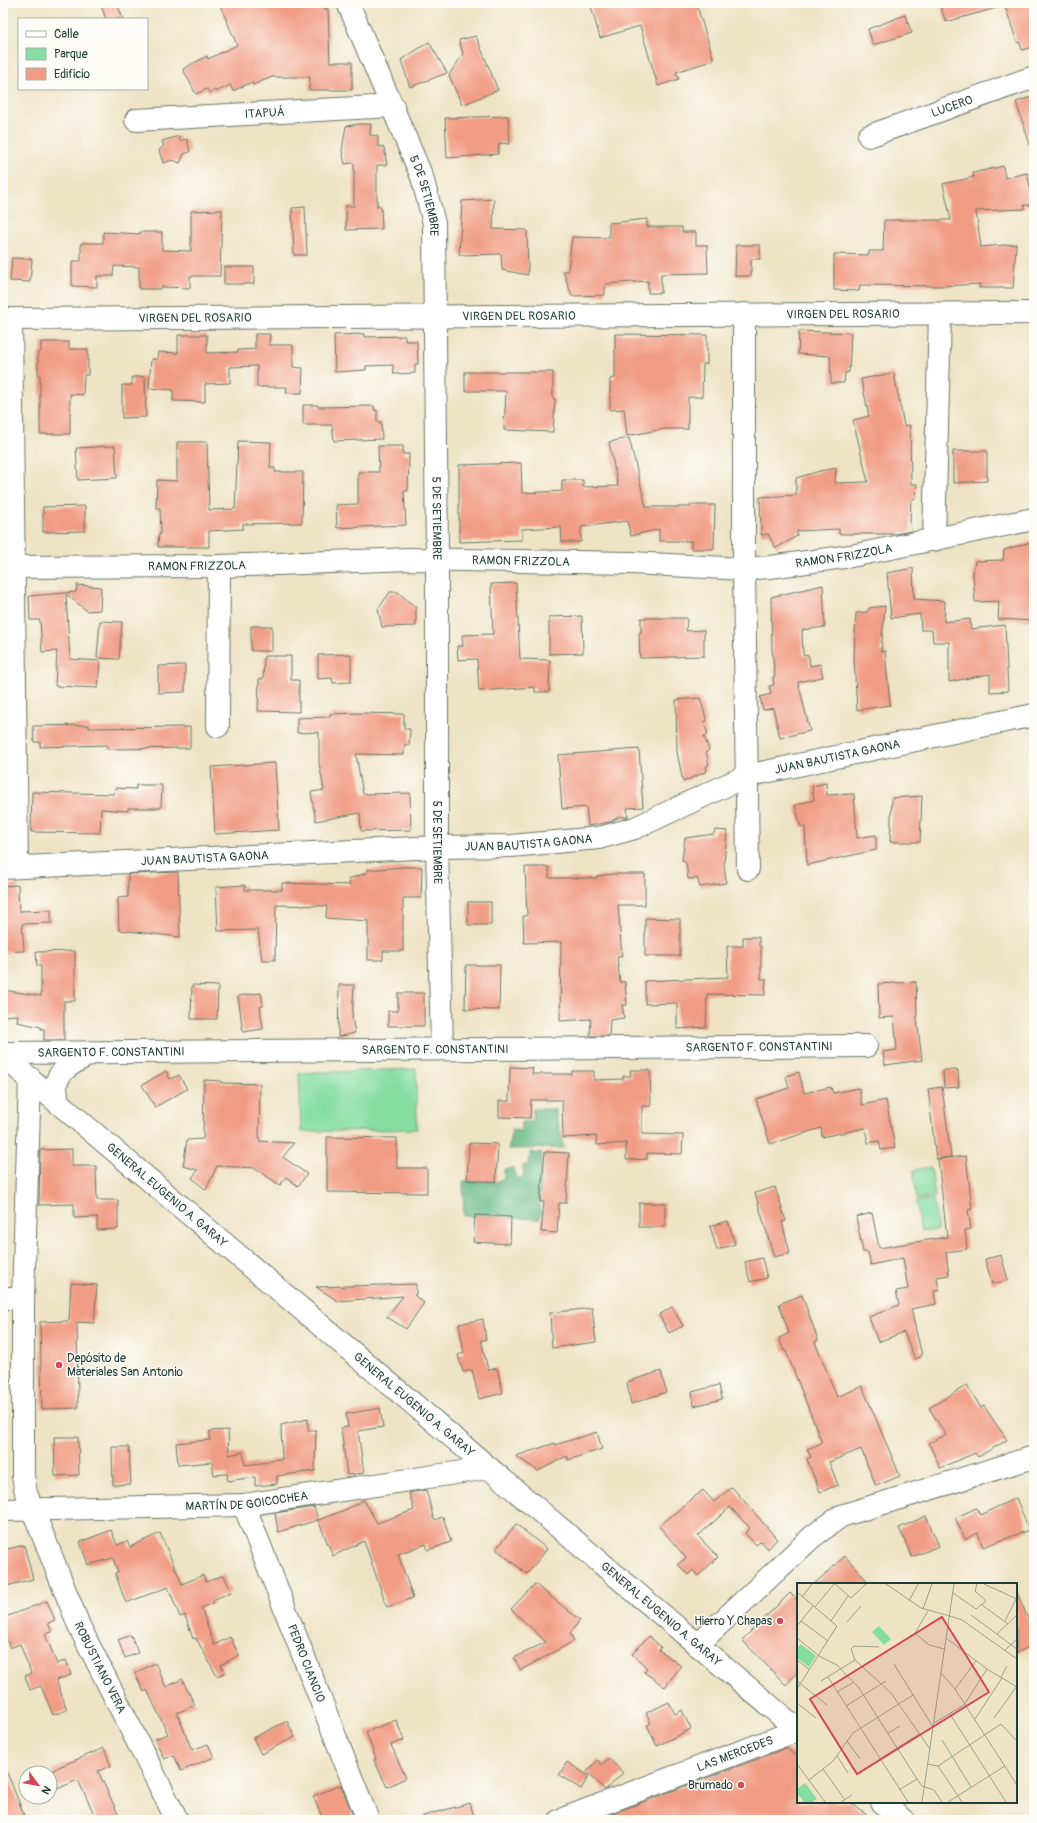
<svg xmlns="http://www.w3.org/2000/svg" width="1037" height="1823" viewBox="0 0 1037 1823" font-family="Pangolin,sans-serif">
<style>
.green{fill:#85dda2;stroke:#528d6b}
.forest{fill:#6cbc88;stroke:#467c5e}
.building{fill:#f19c84}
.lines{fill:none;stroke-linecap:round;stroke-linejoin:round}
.minor-casing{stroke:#677767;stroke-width:24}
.major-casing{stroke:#677767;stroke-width:24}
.minor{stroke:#fff;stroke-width:22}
.major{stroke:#fff;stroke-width:22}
.poi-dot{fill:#d1495b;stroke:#fdfcf7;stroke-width:1.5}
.labels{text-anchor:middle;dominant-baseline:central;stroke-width:3;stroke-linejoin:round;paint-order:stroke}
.street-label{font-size:12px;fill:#1f3d34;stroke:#fdfcf7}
.poi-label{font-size:12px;fill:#1f3d34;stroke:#fdfcf7;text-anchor:end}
.inset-road{fill:none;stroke:#9ba18b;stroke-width:1}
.view{fill:#d1495b;fill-opacity:0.15;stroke:#d1495b;stroke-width:2}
.inset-edge{fill:none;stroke:#1f3d34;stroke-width:2}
</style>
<rect width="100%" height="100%" fill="#fdfcf7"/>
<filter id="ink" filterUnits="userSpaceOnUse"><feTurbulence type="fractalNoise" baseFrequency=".025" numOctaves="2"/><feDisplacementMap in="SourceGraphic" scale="8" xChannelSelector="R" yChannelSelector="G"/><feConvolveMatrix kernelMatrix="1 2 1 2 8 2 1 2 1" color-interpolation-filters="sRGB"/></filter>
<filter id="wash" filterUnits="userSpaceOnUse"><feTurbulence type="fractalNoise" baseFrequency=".012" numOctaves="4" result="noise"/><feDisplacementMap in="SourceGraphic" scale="16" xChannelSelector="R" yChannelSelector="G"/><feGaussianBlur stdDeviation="0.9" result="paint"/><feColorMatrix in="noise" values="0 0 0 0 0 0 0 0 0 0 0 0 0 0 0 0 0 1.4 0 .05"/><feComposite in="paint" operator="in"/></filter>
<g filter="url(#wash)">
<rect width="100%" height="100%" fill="#eee3c5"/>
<!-- green -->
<path class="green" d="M416 1069 417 1129 301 1132 299 1073Z
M931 1167 935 1197 917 1199 913 1170Z
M933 1199 938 1230 921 1232 916 1201Z"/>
<!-- forest -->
<path class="forest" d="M533 1109H555C557 1122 563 1136 563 1148L508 1149 512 1129 521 1131V1122L532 1121Z
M530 1152 542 1154 539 1206 541 1214 539 1219 464 1216 463 1181 496 1182 504 1178V1169L513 1168 516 1178H524L523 1166 529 1164Z"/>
<g id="blocks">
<!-- building -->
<path class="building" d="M100 3H117L123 19H106Z
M219 3H324L325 9H328L330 62H352V90H309L310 77H272L253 85 252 82 233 91 230 85 216 92 215 90 209 93 207 89 196 94 183 69 207 56 208 59 237 45Z
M590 3H696L714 60 676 72 679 79 658 86 640 26 600 38Z
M939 3H1000V7L946 22Z
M1004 3H1034V47L1022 50 1020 43 1017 42Z
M905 15 912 33 873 45 868 29Z
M476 36 498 90 462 105 449 75 463 54 459 40Z
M429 42 447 73 410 87 401 60Z
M1034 96V148H1031L1016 102Z
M508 116 510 144 499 143 498 154 447 158 445 118Z
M359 124H371L370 135 378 136V146L384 147 387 165H377V206H381L382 229 346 230V206H354V166L353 163 345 164 342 151 346 126Z
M179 136 180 141 187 139 190 152 184 154 180 163 173 160 163 163 159 150 164 146 162 141Z
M1003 166 1005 178 1027 173 1034 205H1024L1025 209 976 211 981 247 1016 244 1013 288H979L980 284 941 286 860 285 859 291 834 290V254L869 255V251H883L884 220H951L943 184 974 177 973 173Z
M494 199 493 229 527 230 528 275 502 270 501 254 459 255 462 201Z
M305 207 307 255H294L292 208Z
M222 210 220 276H190V288L161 287V289H139V267L114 266 113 276H97V287L72 286V261H81V243H103V232L140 234V232H162V250L191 251V211Z
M647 219V227H682V232H696V245H707L708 273 661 274V293H648V281L605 284V295L572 296 563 271H568L572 237 609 238V223Z
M736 245H760V259H751V276H735Z
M12 258 32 259 30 282 10 281Z
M224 267H254V284H224Z
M799 331 851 333 849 372 845 373 844 383H831L830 356 798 354Z
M255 334H270L269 345H293V367L303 368 302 393H286L287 387H257V366L230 367V383L205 384V402L173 401V390L149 388 151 359H157L158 352 178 353V335H207V353L238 352V350L255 349Z
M364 334V337L405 336V341H417L418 364H415V373L394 374 393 365 366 366V370L335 372 334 335Z
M615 334 707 335V364H703L702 397H688V429H664L627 436 624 409 610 410V379L615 378Z
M41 342H69V349H88V375H84L83 395 70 394V434H40V375H38V352H41Z
M465 372H553V399H555L553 432 504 430 506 391H465Z
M894 373 904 426 910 425 911 484H917L916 498 911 500 910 523 911 531 895 534H839V529L797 531V536L776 548 768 534 761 535 760 497 796 495V478L820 471 836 468 835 483 868 482 853 420 869 416 861 379Z
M132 377H145L146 417 122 418V385H132Z
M303 405H318V407L374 406V410H377V422H381L382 439 334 441 332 425H303Z
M629 438 646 507H690V505H715L714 549H691V541H659V529L631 536 627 521 581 527V542H562L561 527 522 529V540L459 542V465L521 463 522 493 562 491V480H583V487L618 486 609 442Z
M238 441 271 442 270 468H275V472H303L302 523 243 524V529L209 531V547H158L159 534H161L160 508H156L157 480 177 481V442H207L209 510 235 509Z
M115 446 117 478 78 480 76 448Z
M378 446H403V454H409L408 491H404L406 525 337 528 336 505 358 504V472H379Z
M953 451H987V481L953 483Z
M85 506V531L43 532V507Z
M1034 541V621L998 619 999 601 975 602 973 574 975 561 1003 560 1004 550Z
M913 568 914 599 945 601 944 622 970 619 971 629 1005 625 1008 691 990 692V674L949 682V642H933L932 630H921L920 614 891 618 887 573Z
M516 583 520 659 550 660 549 692H535V687L479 691 477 659 458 660 457 646H463L462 635 493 634 491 584Z
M77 585 101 587 100 610 87 611 66 594 70 659 100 661 98 688 55 686 57 651 42 652 40 620H30L29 596 76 592Z
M823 585 825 627 802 630 803 655 809 656 810 666 820 664 823 677 798 682 810 731 780 738 773 708 763 710 760 697 771 694 769 686 774 685 773 677 775 676 772 650 771 597Z
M390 592H398L416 608V626L382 627 378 609Z
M885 606 881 652 885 651 890 705 857 710 854 659 856 613 867 612 869 608Z
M582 616 583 653 549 654V617Z
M641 618H687L686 631 704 630V656L640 658 639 633 641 632Z
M100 621 122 622 119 659 97 658Z
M251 626H272V651H251Z
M351 654V682L333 683 332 678 318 679V655Z
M264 656H291V680H299V712L258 711 259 679H263Z
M185 665V692L158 693V666Z
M700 698 707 721 704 722 708 735 704 736 709 750 706 752 709 765 706 766 707 771 683 782 677 752 676 700Z
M361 713 404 714V729H410L409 745H404V755L356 754 363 794 410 793 411 830 361 831 360 813 316 821 311 792 324 790 319 763V732L297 733V718L330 717V714Z
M89 725V728L190 727V748L107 749V745L40 747V742H34L33 726Z
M639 749 643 807 627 808 628 817H619L610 822 588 826 586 807 562 809 558 755Z
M275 763 279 830 215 834 211 767Z
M826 783 827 795 854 794 857 838 876 835V850L807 865 805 826 801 827 795 805 814 800 812 786Z
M136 785H162L161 808H128V811L101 809 100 833 31 832 32 792 114 794 115 788 136 789Z
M922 796 920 842H890L892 798Z
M715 830 727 831 724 863 726 883 700 887 697 878 688 879 686 863 682 860 685 838 714 834Z
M403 867H422L421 898H403V951H383V960H368V921L326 918 327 906 276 905 275 960H262L258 930 218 931 216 887 245 885V890H282V883L350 885 348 879 367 873V870Z
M525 867H549V878H597V876L614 874H645V905H618L622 957H617L620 982H625L627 1005H622L624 1018 610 1020 609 1036H590L591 1019 560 1021 561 942 524 943 523 916H527Z
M178 872 180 937 119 930 118 898 128 897V874Z
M18 885 19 911 51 910V923L22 924 24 951 3 952V886Z
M468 902H491V925H468Z
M645 918 680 919V956H645Z
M743 937H759V946H761V979H766L765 995 707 994 706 1027 677 1029V1003L645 1004V981L728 977 727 946H743Z
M75 951V1001H64V1040H44V1029H41V1027L17 1022 18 1015 3 1016V990L41 996V966H37L36 952Z
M466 965H500L499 1010 465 1009Z
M916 982 917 1019 922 1060 885 1065 883 1052 897 1050 894 1017 879 1018 878 984Z
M192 985 218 986 217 1019H191Z
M339 985H354L352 1018 355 1033 338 1037Z
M261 993 263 1006 260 1007 263 1029 243 1032 238 996Z
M398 993H424V1026H388V1011H398Z
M510 1067 533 1068 532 1074H572V1071H594V1080L623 1079V1076H631L630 1070H650L651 1106H642V1134L683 1135 682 1154 647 1153V1159L626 1160V1143L597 1145 596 1136 563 1138 562 1100H531L530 1118 499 1117V1101H509Z
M943 1070H958L959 1087 944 1088Z
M166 1071 170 1079 179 1075 187 1089 155 1107 142 1085Z
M799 1072 804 1093 831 1087 833 1093 859 1088 862 1105 886 1100 895 1148 881 1150 879 1141 868 1143 865 1128 822 1137 821 1128 770 1144 756 1099 789 1088 786 1076Z
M204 1080 221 1081V1083L260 1084 259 1141 294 1143 283 1157 307 1174 298 1186 286 1177 280 1185 254 1168 217 1166 206 1190 192 1178 198 1170 183 1166 187 1140 203 1139Z
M942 1087 951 1157 936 1159 928 1089Z
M327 1137 397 1138V1168H427V1193L327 1192Z
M469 1143 498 1144 496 1182 467 1180Z
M72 1149V1166H96L97 1200H118V1229L97 1230V1217L74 1218V1204L39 1205 40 1150Z
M545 1152 569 1153 566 1203H559L557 1233 541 1232 544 1202H540Z
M966 1156 972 1209 968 1210 971 1229 965 1230 967 1249 946 1252 949 1275 937 1277 939 1291H934L936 1304 911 1309 922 1356 915 1359 904 1332 878 1342 869 1317 899 1305 896 1291 908 1289 903 1258 871 1265 868 1252H863L856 1217 872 1213 879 1248 947 1237 938 1159Z
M775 1187 786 1221 782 1222 790 1253 774 1257 755 1193Z
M639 1203H665V1227H639Z
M475 1215 511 1217 510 1244 473 1242Z
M728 1221 735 1244 717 1250 710 1226Z
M1001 1255 1008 1280 992 1284 985 1259Z
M762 1258 767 1278 750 1282 745 1262Z
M71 1283 97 1285 94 1323 77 1322 78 1408 42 1409 40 1322 69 1321Z
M416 1284V1294L414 1295 424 1303 406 1329 387 1317 403 1296 338 1301 316 1287Z
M802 1295 818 1340 815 1342 837 1397 862 1386 900 1476 876 1486 861 1449 829 1462 838 1485 820 1492 807 1459 811 1457 807 1449 822 1443 786 1351H784L779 1338 789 1333 779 1304Z
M672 1307 683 1326 669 1333 659 1315Z
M592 1308 596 1342 552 1348 550 1313Z
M483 1319 486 1340H481L488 1370 497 1368 503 1393 479 1399 472 1370 463 1372 458 1355 464 1353 459 1324Z
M661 1371 666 1392 631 1404 627 1382Z
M719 1385 722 1399 694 1406 692 1392Z
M967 1385 981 1408 984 1406 1007 1440 978 1457 975 1453 940 1468 929 1443 946 1435 929 1408Z
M380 1408 383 1427 358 1431 364 1473 347 1475 341 1428 348 1427 346 1414Z
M308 1419V1430H316L315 1471 277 1476V1484L255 1486V1477L228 1481 227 1474 214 1475 212 1462 178 1465 176 1443 210 1440V1431L228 1430 229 1455 243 1452 245 1465 269 1462 270 1460 282 1459 281 1425Z
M597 1432 602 1449 568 1460 567 1456 538 1471 516 1456 555 1443V1445Z
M54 1437H78L79 1475 55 1476Z
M112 1447H129L131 1484 113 1485Z
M732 1487 777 1539 768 1549 761 1541 756 1545 745 1533 750 1528 730 1507 698 1536 718 1557 698 1576 693 1570 688 1575 678 1564 686 1558 659 1526 703 1490 714 1502Z
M426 1490 434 1520 443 1517 451 1542 428 1550 426 1544 398 1554 413 1598 387 1607 364 1541 333 1556 318 1520 345 1510 364 1500 377 1523 414 1510 409 1493Z
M1016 1498 1029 1530 983 1547 978 1533 965 1539 955 1518 976 1508 980 1515Z
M314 1507 318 1520 278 1532 275 1513Z
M926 1516 939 1546 912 1557 899 1528Z
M516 1524 547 1549 527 1574 496 1549Z
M111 1530 117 1545 127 1541 130 1547 160 1533 182 1584 203 1575 206 1582 224 1575 231 1592 213 1600 214 1603 201 1608 214 1645 230 1637 239 1655 221 1665 224 1673 217 1676 196 1638 193 1639 185 1615 180 1617 168 1587 126 1603 115 1573 118 1572 113 1558 88 1565 80 1542Z
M24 1545 33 1579 3 1587V1550Z
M845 1556 870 1584H814Z
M535 1584 580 1620 570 1633 574 1641 521 1670 514 1658 546 1642 511 1609Z
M1016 1590 1034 1633V1645L1016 1653Z
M790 1593 798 1601V1672L786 1685 742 1640Z
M47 1601 55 1620 48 1623 52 1632 45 1634 57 1664 66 1660 71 1675 56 1680 67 1710 53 1715 41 1686 30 1690 25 1676 31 1673 20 1644 10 1648 3 1630V1618Z
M131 1635 138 1653 125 1658 118 1640Z
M649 1636 661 1647 659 1650 681 1666 665 1687 644 1672 647 1668 632 1654Z
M155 1663 166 1687 182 1679 195 1705 177 1713 192 1750 208 1744 214 1757 181 1771 174 1755 164 1759 155 1739 168 1734 147 1690 144 1692 135 1673Z
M669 1702 675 1714 682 1710 691 1729 657 1746 647 1725 651 1723 646 1713Z
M396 1720 404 1740 391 1745 406 1778 387 1787 374 1760 376 1759 366 1732Z
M287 1721 295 1737 261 1754 253 1738Z
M104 1748 111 1766 98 1771 121 1820H97L78 1780 59 1788 52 1770Z
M786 1748 798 1758V1802H850L873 1820H595Z
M609 1758 623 1773 605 1790 587 1771 598 1760 602 1765Z
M567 1762 589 1776 581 1789 559 1775Z
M3 1765H4L26 1820H3Z
M341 1785 355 1820H323L313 1796Z
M470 1803 475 1820H424L423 1816Z"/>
</g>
</g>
<g filter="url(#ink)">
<use href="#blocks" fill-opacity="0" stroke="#677767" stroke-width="1"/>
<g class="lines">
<!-- minor casing -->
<g class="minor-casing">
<g id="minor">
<path id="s1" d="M348 3 422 177 434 223 437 561V847L442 1049"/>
<path id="s2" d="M136 120 393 106"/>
<path id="s3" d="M869 136 1034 77"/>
<path d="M744 314V569L748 869"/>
<path id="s4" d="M3 319 1034 313"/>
<path d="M11 319 17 867"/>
<path d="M934 540 940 314"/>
<path id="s5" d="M3 567 219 566 410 559 631 563 744 569 770 567 851 556 1034 519"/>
<path d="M218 726 219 566"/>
<path id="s6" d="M3 868 437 847 511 846 599 838 635 828 746 776 1034 715"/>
<path id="s7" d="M3 1053 866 1046"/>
<path id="s8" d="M30 1078 23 1298V1476L26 1493 80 1628 177 1820"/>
<path d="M58 1103C58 1098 56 1092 56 1086 57 1069 80 1059 93 1053"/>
<path d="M3 1298H23"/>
<path id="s9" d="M244 1505 368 1820"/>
<path id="s10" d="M3 1510 244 1505 488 1468"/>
<path d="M697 1645 812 1537 841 1516 1034 1457"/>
<path id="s11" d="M560 1820 798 1730"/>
</g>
</g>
<!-- major casing -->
<g class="major-casing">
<g id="major">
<path id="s12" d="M3 1056 798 1730"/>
<path d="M882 1802 903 1820"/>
</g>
</g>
<!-- minor -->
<use href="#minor" class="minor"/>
<!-- major -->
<use href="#major" class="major"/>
</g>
</g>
<!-- markers -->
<g class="poi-dot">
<circle cx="59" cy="1365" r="4"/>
<circle cx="780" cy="1621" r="4"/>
<circle cx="741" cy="1785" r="4"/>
</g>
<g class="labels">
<!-- street labels -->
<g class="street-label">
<text stroke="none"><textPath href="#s3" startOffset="88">LUCERO</textPath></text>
<text stroke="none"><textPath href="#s2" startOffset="129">ITAPUÁ</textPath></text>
<text stroke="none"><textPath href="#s1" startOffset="208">5 DE SETIEMBRE</textPath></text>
<text stroke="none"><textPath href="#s4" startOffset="840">VIRGEN DEL ROSARIO</textPath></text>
<text stroke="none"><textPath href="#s4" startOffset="516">VIRGEN DEL ROSARIO</textPath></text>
<text stroke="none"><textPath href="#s4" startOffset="192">VIRGEN DEL ROSARIO</textPath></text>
<text stroke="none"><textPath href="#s1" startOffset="532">5 DE SETIEMBRE</textPath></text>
<text stroke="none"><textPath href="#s5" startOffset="842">RAMON FRIZZOLA</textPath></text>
<text stroke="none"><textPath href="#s5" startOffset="518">RAMON FRIZZOLA</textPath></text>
<text stroke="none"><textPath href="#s5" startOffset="194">RAMON FRIZZOLA</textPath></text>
<text stroke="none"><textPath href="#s6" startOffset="850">JUAN BAUTISTA GAONA</textPath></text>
<text stroke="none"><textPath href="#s1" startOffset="856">5 DE SETIEMBRE</textPath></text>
<text stroke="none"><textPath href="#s6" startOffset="526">JUAN BAUTISTA GAONA</textPath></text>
<text stroke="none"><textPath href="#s6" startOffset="202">JUAN BAUTISTA GAONA</textPath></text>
<text stroke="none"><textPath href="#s7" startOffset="756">SARGENTO F. CONSTANTINI</textPath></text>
<text stroke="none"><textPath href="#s7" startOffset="432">SARGENTO F. CONSTANTINI</textPath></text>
<text stroke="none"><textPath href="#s7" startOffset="108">SARGENTO F. CONSTANTINI</textPath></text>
<text stroke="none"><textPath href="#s12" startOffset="215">GENERAL EUGENIO A. GARAY</textPath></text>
<text stroke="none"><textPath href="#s12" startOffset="539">GENERAL EUGENIO A. GARAY</textPath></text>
<text stroke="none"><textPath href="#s10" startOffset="244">MARTÍN DE GOICOCHEA</textPath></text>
<text stroke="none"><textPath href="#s12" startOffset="863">GENERAL EUGENIO A. GARAY</textPath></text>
<text stroke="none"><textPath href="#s9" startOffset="170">PEDRO CIANCIO</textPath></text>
<text stroke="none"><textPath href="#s8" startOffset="605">ROBUSTIANO VERA</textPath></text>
<text stroke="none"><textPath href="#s11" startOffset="187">LAS MERCEDES</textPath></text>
</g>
<!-- poi labels -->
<g class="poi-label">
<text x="67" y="1358" text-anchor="start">Depósito de<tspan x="67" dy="14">Materiales San Antonio</tspan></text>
<text x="772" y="1621">Hierro Y Chapas</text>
<text x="733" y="1785">Brumado</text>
</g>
</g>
<!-- overview -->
<g transform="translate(797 1583)">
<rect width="220" height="220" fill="#eee3c5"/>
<path d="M82 43 94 56 87 62 75 49ZM4 61 19 73 12 84 0 75V66ZM8 200 20 216 15 219H7L0 210V206Z" fill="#85dda2"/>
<path class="inset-road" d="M38 1 54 15 69 1M89 1 124 25 153 33M187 1 220 16M0 9 40 43 0 106M156 10 179 26 189 18 178 8 180 1M5 14 15 1M112 18 121 1M185 22 211 41M18 24 37 1M126 26 135 1M131 28 118 50 132 62 148 66M174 32 220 66M153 33 165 37 220 76M4 38 31 58M34 38 51 13M208 38 220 14M50 39 64 23M0 43 16 23M200 51 220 32M0 55 22 73 40 82 62 105 120 196 125 203 137 207 145 219M149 55 190 86 220 104M82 64 57 63 54 66 58 77 94 110 133 166M208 67 220 56M0 77 13 87M97 81 136 144M144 90 158 106 220 202M31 94 111 219M204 94 210 83M0 98 30 122M24 98 58 77M158 106 179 78M40 109 57 99M0 120 19 135M49 123 89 98M153 131 209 219M197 135 220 103M178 136 205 95M137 140 167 122 190 86M91 150 103 143M145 157 174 204M50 158 63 176M40 173 51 190M83 176 122 151M0 181 28 219M130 181 141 183 165 219M141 183 204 141 220 158M26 186 48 217M12 197 36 178 56 150 116 112M102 207 120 196M44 219 55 212M125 219 157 1M151 219 208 183"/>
<path class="view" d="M145 34 192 109 60 191 13 116Z"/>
<rect width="220" height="220" class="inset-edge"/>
</g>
<!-- margin -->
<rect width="1037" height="1823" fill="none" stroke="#fdfcf7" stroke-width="16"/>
<!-- legend -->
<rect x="18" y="18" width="130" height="72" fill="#fdfcf7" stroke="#a4b0a9"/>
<rect x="26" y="31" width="20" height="6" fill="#ffffff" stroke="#a4b0a9"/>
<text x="54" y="38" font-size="12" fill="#1f3d34">Calle</text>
<rect x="26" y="48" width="20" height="12" fill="#85dda2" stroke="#a4b0a9"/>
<text x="54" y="58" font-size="12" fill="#1f3d34">Parque</text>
<rect x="26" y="68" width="20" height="12" fill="#f19c84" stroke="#a4b0a9"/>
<text x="54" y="78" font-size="12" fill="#1f3d34">Edificio</text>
<!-- north arrow -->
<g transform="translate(38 1785) rotate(122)"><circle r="19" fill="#fdfcf7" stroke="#a4b0a9"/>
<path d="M0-3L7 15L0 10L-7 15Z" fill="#d1495b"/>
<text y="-6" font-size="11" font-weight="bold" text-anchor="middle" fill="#1f3d34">N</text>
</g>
</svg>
